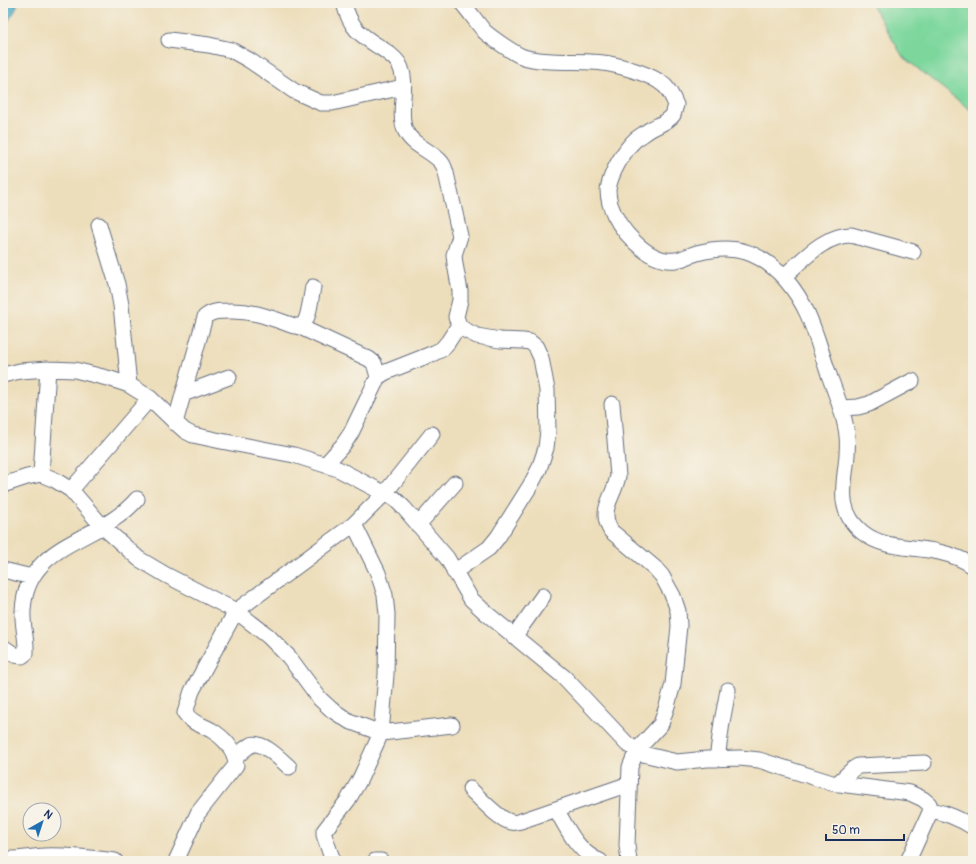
<svg xmlns="http://www.w3.org/2000/svg" width="976" height="864" viewBox="0 0 976 864" font-family="Pangolin,sans-serif">
<style>
.green{fill:#7dd79d;stroke:#4c837e}
.water{fill:#44abc4;stroke:#306d91}
.lines{fill:none;stroke-linecap:round;stroke-linejoin:round}
.minor-casing{stroke:#646c7f;stroke-width:17}
.minor{stroke:#fff;stroke-width:15}
</style>
<rect width="100%" height="100%" fill="#f7f3e8"/>
<filter id="ink" filterUnits="userSpaceOnUse"><feTurbulence type="fractalNoise" baseFrequency=".025" numOctaves="2"/><feDisplacementMap in="SourceGraphic" scale="8" xChannelSelector="R" yChannelSelector="G"/><feConvolveMatrix kernelMatrix="1 2 1 2 8 2 1 2 1" color-interpolation-filters="sRGB"/></filter>
<filter id="wash" filterUnits="userSpaceOnUse"><feTurbulence type="fractalNoise" baseFrequency=".012" numOctaves="4" result="noise"/><feDisplacementMap in="SourceGraphic" scale="16" xChannelSelector="R" yChannelSelector="G"/><feGaussianBlur stdDeviation="0.9" result="paint"/><feColorMatrix in="noise" values="0 0 0 0 0 0 0 0 0 0 0 0 0 0 0 0 0 1.4 0 .05"/><feComposite in="paint" operator="in"/></filter>
<g filter="url(#wash)">
<rect width="100%" height="100%" fill="#eddebb"/>
<!-- green -->
<path class="green" d="M871 3H973V112L903 57Z"/>
<!-- water -->
<path class="water" d="M3 3H18L15 11 3 29Z"/>
</g>
<g filter="url(#ink)">
<g class="lines">
<!-- minor casing -->
<g class="minor-casing">
<path id="minor" d="M344 3C350 28 360 35 381 48 388 53 395 57 399 64 410 84 397 110 405 130 412 146 431 150 441 162 444 165 445 170 446 173L460 236 454 255 455 264 460 291V300L456 317 459 325 463 329 477 336 500 340 523 341 530 342 536 347 541 358 547 390 548 431 546 448 539 469 530 486 498 537 489 548 454 572
M462 3C470 12 477 23 485 32 492 38 512 52 521 56 537 63 572 61 591 62 610 62 651 73 665 86 670 91 673 98 676 105 675 108 674 112 673 115 668 122 658 125 651 129 646 132 641 136 636 139 624 150 610 174 608 190 608 194 609 200 610 204 618 229 648 264 676 260 683 259 690 255 697 253 734 243 760 251 786 280 811 309 816 338 828 372 835 393 845 414 847 436 851 471 829 505 862 532 884 550 914 546 939 552 952 555 963 559 973 566
M169 40 209 45 231 50 249 60 294 91 321 103H332L403 87
M99 225 117 284 121 305 129 385
M783 277C803 260 824 235 851 235L913 252
M298 326 369 359 374 363 378 377
M3 375 20 371 48 369 75 370 111 379 129 385 150 398 176 423 185 431 193 435 221 441 294 455 338 469 395 499 404 508 447 558 471 599 486 613 564 677 627 744 643 754 677 762 707 759 740 758 759 760 832 783 910 793 923 799 929 804 931 810 908 861
M183 394 229 377
M612 404 618 476C614 498 598 509 611 531L655 568 662 576 673 596 678 611 679 626 673 684 667 706 661 724 637 750 630 767 627 845 629 861
M841 408 858 407 869 404 912 381
M175 423 205 317C212 311 219 311 228 311 253 310 271 318 294 326 298 326 300 327 303 324 309 319 311 296 313 287
M325 465 343 445 351 433 378 377 386 372 434 353 442 349 448 342 459 325
M41 474 48 369
M3 485 27 477 41 474 55 480 71 490 102 526 139 559 166 575 236 611 268 636 289 657 320 699 332 710 349 721 381 733 452 725
M71 490 150 398
M418 525 455 483
M3 570 32 577
M514 637 543 596
M3 647 15 655 22 656 26 653V648C26 636 22 623 23 611 26 541 100 543 137 499
M236 757C241 753 246 747 251 745 262 740 282 761 289 767
M717 759 722 722 728 690
M837 784 853 769 858 766 924 763
M470 789C480 798 498 819 511 822 514 823 518 822 521 821L629 784
M556 809C567 828 578 853 600 861
M931 810C946 813 960 819 973 827
M3 859C17 860 30 857 44 856 68 855 92 858 115 861
M176 861 198 813 236 765C236 750 223 737 211 730 200 724 193 724 185 713L192 691 236 611 354 524 385 493 432 434
M333 861 324 835V831L348 800 360 779 381 733 386 675 387 614 385 595 378 573 354 524
M375 861H381"/>
</g>
<!-- minor -->
<use href="#minor" class="minor"/>
</g>
</g>
<!-- margin -->
<rect width="976" height="864" fill="none" stroke="#f7f3e8" stroke-width="16"/>
<!-- north arrow -->
<g transform="translate(42 822) rotate(39)"><circle r="19" fill="#f7f3e8" stroke="#9fa5b1"/>
<path d="M0-3L7 15L0 10L-7 15Z" fill="#1f6fb2"/>
<text y="-6" font-size="11" font-weight="bold" text-anchor="middle" fill="#1b2f5e">N</text>
</g>
<!-- scale -->
<path d="M826 834v6h78v-6" fill="none" stroke="#1b2f5e" stroke-width="2"/>
<text x="832" y="834" font-size="12" fill="#1b2f5e" stroke="#f7f3e8" stroke-width="3" paint-order="stroke">50 m</text>
</svg>
